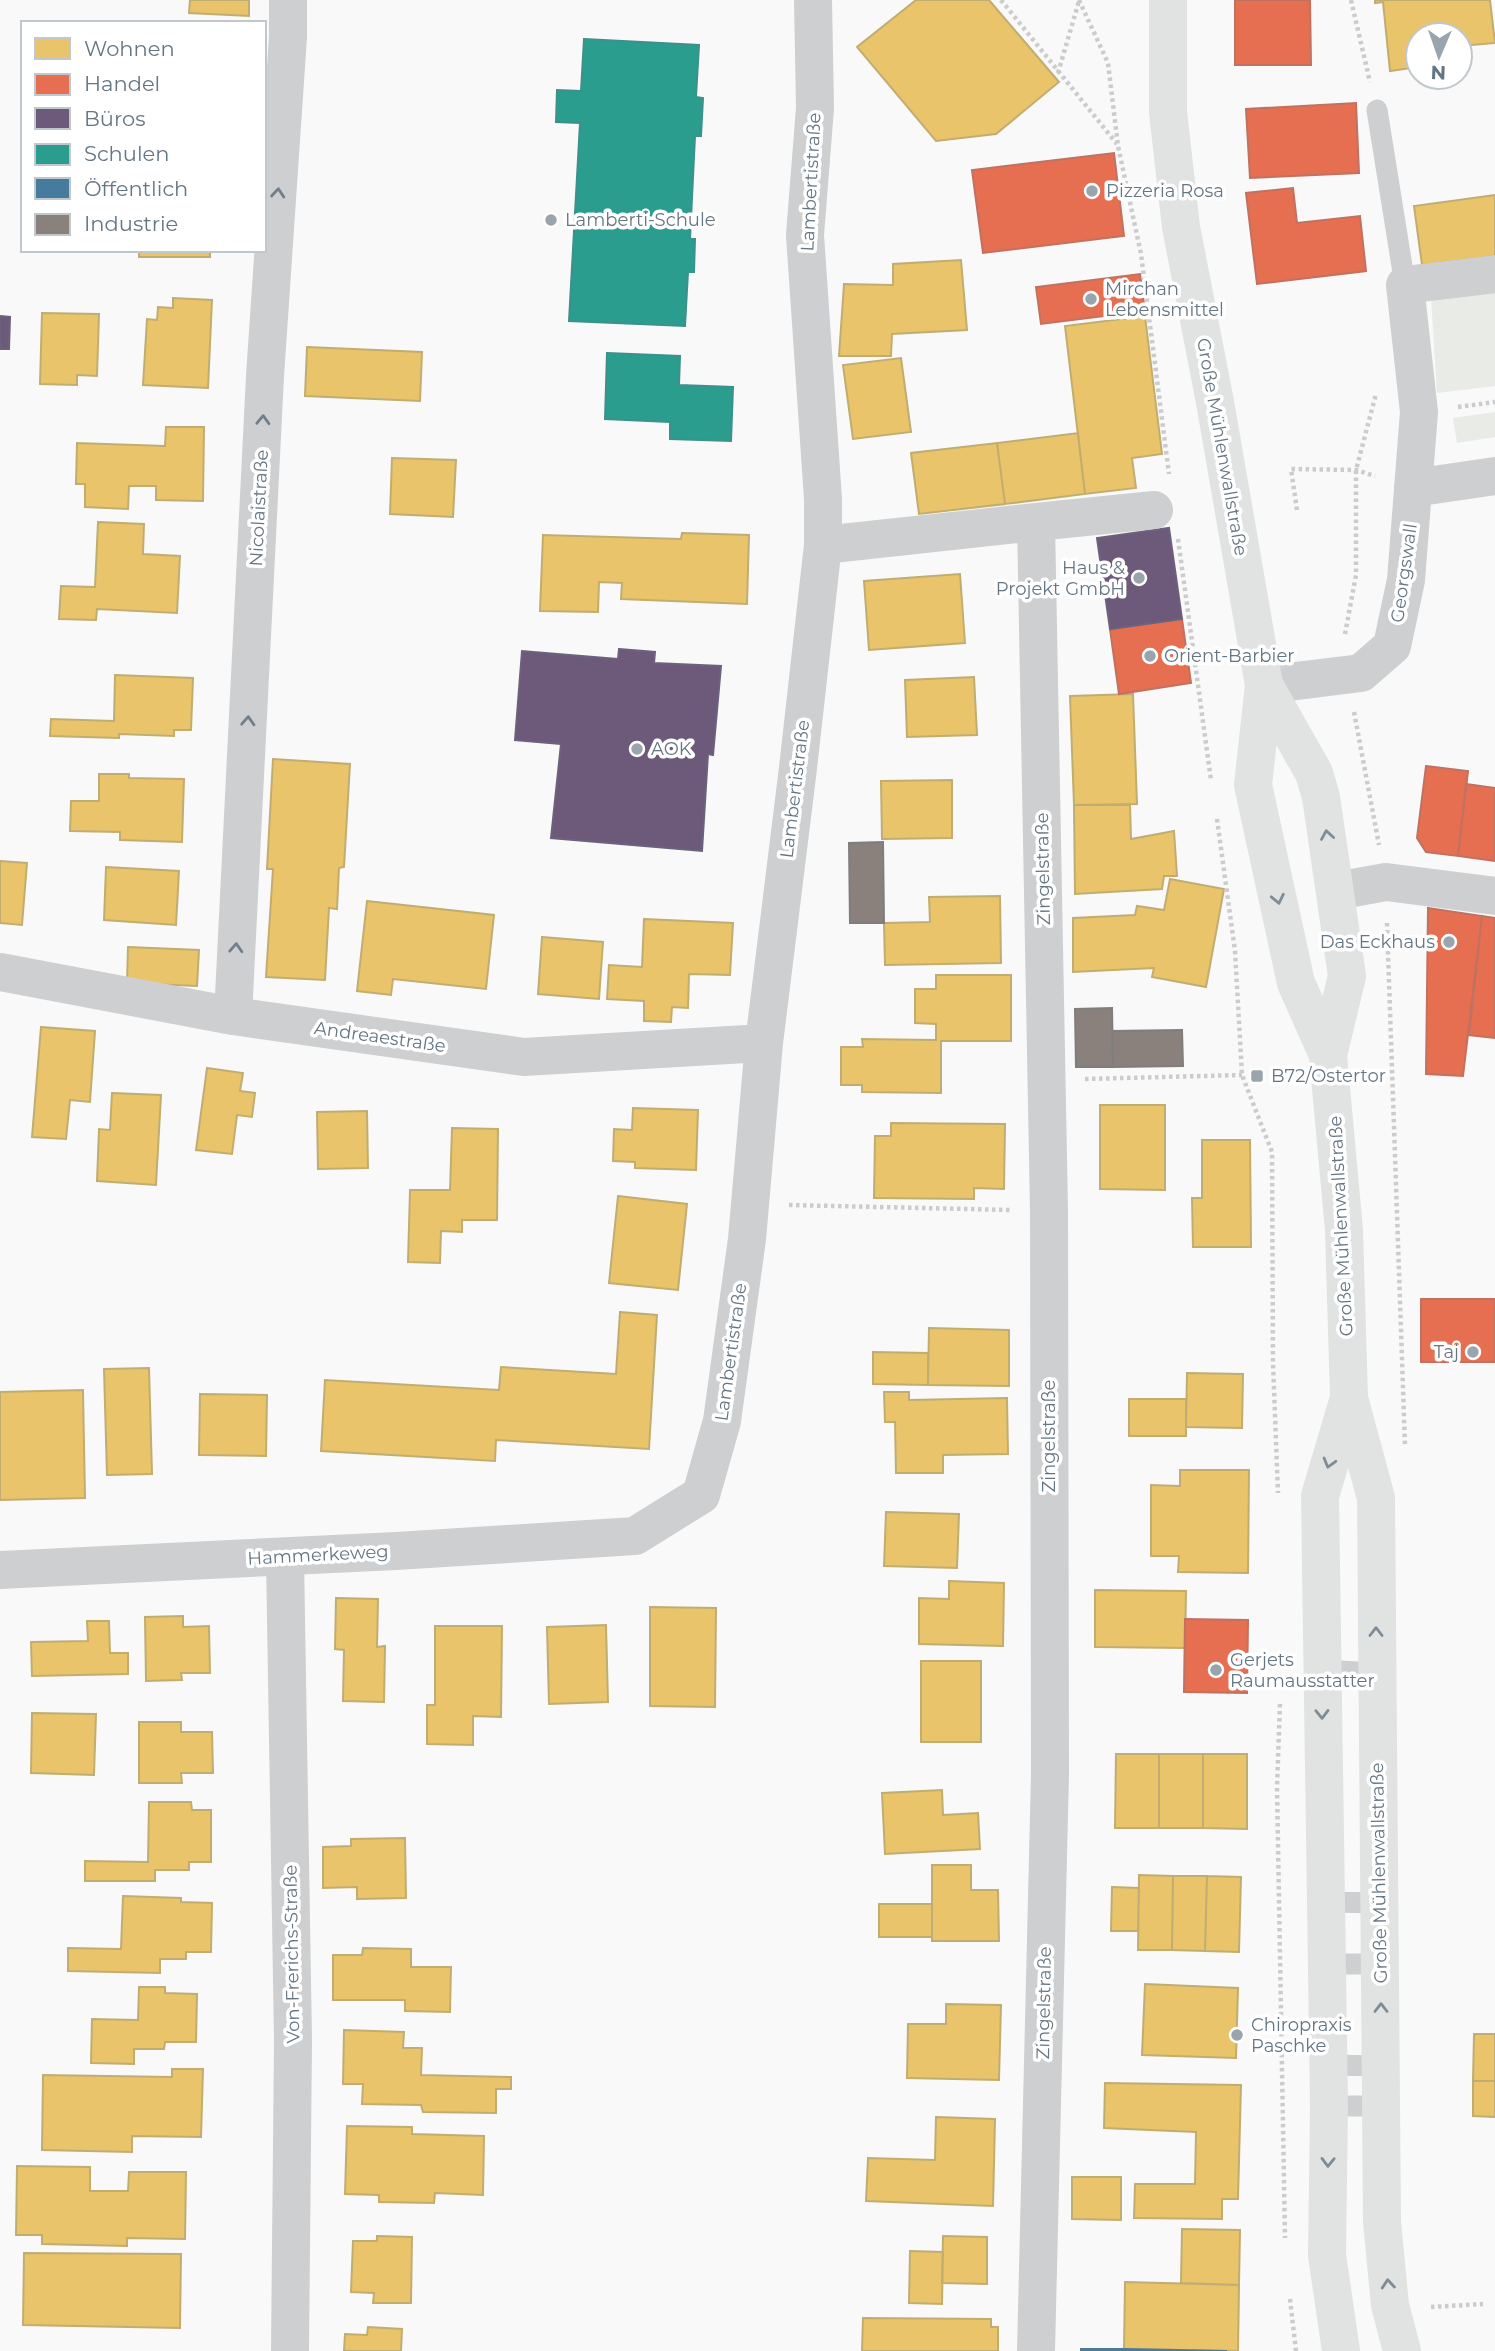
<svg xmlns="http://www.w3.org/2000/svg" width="1495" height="2351" viewBox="0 0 1495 2351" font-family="Montserrat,sans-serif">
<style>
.green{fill:#e8ebe6}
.homes{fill:#e9c46a;stroke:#c1ad72;stroke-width:2}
.shops{fill:#e76f51;stroke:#c07160;stroke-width:2}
.offices{fill:#6d597a;stroke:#6b627d;stroke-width:2}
.schools{fill:#2a9d8f;stroke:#3c918b;stroke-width:2}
.public{fill:#457b9d;stroke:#4f7a95;stroke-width:2}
.industry{fill:#8a817c;stroke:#7f7e7e;stroke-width:2}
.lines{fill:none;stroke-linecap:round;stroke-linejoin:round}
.path{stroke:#cbcccd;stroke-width:4.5;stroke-dasharray:3.5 3.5;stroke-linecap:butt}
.lane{stroke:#cecfd0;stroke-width:21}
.street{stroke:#cecfd0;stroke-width:38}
.primary{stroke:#e1e2e2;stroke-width:38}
.oneway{stroke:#707f8b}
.oneway2{stroke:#7e8c96}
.poi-dot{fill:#99a4ac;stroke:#fff;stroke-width:2.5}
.labels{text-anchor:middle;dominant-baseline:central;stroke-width:7;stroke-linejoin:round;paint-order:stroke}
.street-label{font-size:18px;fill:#657683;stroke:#fff}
.poi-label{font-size:18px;fill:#657683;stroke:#fff;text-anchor:start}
</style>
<rect width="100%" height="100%" fill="#f9f9f9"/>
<!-- green -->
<path class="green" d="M1495 289V386L1437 393 1431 298Z
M1495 412V437L1457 443 1453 418Z"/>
<!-- homes -->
<path class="homes" d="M190 0H249V16L189 13Z
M916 0H989L1059 82 996 134 936 141 857 47Z
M1375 0H1490L1495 43 1460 46V35H1418V67L1390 71 1383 2 1375 3Z
M1495 195V256L1422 265 1414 206Z
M139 250H210V257H139Z
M961 260 967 330 892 334 891 356H839L844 284 893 285V264Z
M173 298 212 300 208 388 143 385 147 319 157 320 158 307 173 308Z
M42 313 99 314 97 376 77 375V385L40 384Z
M1145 316 1162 454 1132 458 1136 488 1085 494 1065 326Z
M307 347 422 352 420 401 305 396Z
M901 358 911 432 853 439 843 365Z
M166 427H204L203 501 156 500V486H129L128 509 85 507V484H76L77 443 165 446Z
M1078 433 1085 494 1005 504 997 443Z
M997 443 1005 504 919 514 911 453Z
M392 458 456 460 453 517 390 514Z
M98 522 144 524 143 554 180 556 177 613 97 609 96 620 59 619 61 586 95 587Z
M682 533 749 535 747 604 621 599 622 583 599 582 598 612 540 611 543 535 681 539Z
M960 574 965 643 869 650 864 581Z
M115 675 193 678 191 730H174V736L119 734V738L50 736 51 719 114 721Z
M974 677 977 735 907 737 905 680Z
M1133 694 1137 804 1074 805 1070 696Z
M273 759 350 764 344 867 339 868 337 909 329 908 325 980 266 977 273 869H267Z
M99 774H129V778L184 779 182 842 120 840V832L70 831 71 801H99Z
M952 780V838L882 839 881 781Z
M1074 805H1130L1131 839 1174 831 1177 876H1164L1162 889 1075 894Z
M0 861 27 863 22 925 0 923Z
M106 867 179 871 176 925 104 920Z
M1170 879 1224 889 1206 987 1152 977 1154 968 1073 972V918L1135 915 1137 906 1164 910Z
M1000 896 1001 963 885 965 884 923 930 922 929 897Z
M367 901 494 915 486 989 393 979 391 995 357 991Z
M644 919 733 923 730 975 689 974 688 1008 672 1007 671 1022 644 1021V1001L607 999 609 965 642 967Z
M542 937 603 942 599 999 538 994Z
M128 947 199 950 197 986 127 983Z
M936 975H1011V1041H941V1093L862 1092V1085H841V1047H863L862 1039 936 1040V1024L915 1023V989H936Z
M41 1027 95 1031 90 1102 70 1100 66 1139 32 1137Z
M207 1068 243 1073 240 1091 255 1093 252 1117 237 1115 232 1154 196 1150Z
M112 1093 161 1095 156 1185 97 1181 99 1129 110 1130Z
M1100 1105H1165V1190L1100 1189Z
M633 1108 698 1110 696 1170 635 1168V1162L613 1161 614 1129 632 1130Z
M367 1111 368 1168 318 1169 317 1112Z
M891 1123 1005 1124 1004 1189 974 1188V1199L874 1198 875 1136H891Z
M452 1128 498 1129 497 1220H462V1232L441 1231 440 1263 408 1262 410 1190H450Z
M1202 1140H1250L1251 1247H1193L1192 1198H1202Z
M618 1196 687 1204 678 1290 609 1283Z
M620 1312 657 1315 649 1449 496 1440 495 1461 321 1451 325 1380 499 1390 501 1367 616 1374Z
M929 1328 1009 1330V1386L928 1385Z
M873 1352 928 1353V1385L873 1384Z
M149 1368 152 1474 107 1475 104 1369Z
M1187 1373 1243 1374 1242 1428 1186 1427Z
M83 1390 85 1498 0 1500V1392Z
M884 1392H909V1400L1007 1398 1008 1454 943 1455V1473H896L895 1422H885Z
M200 1394 267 1395 266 1456 199 1455Z
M1129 1399H1186V1436H1129Z
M1180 1470H1249L1248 1573 1178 1572 1179 1556H1151V1485L1180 1486Z
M886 1512 959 1514 957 1568 884 1566Z
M949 1581 1004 1583 1003 1646 919 1644V1598L949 1599Z
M1095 1590 1186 1591 1185 1648 1095 1647Z
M336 1598 378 1599 377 1647 385 1646 384 1702 343 1701 344 1650 335 1649Z
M650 1607 716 1608 715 1707 650 1706Z
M183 1616V1627L209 1626 210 1673H181L182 1680 146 1681 145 1617Z
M87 1621H109L110 1653H128V1674L32 1676 31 1642 88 1641Z
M606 1625 608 1702 549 1704 547 1627Z
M435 1626H502L501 1717 473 1716V1745L427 1744V1705H435Z
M921 1661H981V1742H921Z
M32 1713 96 1714 94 1775 31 1773Z
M139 1722H181V1732H212L213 1773H181L182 1783H139Z
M1116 1754H1159V1828H1115Z
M1159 1754H1203V1828H1159Z
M1203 1754H1247V1829L1203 1828Z
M942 1790 943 1815 978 1813 980 1849 885 1854 882 1793Z
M149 1802H191L192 1810H211V1862H189V1870H155V1881H85V1861L148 1862Z
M405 1838 406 1898 357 1899V1887L323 1888V1847L351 1846V1839Z
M932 1865H971V1890H998L999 1941H932Z
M1139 1875 1173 1876 1172 1950H1138Z
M1173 1876H1207L1205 1951 1172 1950Z
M1207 1876 1241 1877 1239 1952 1205 1951Z
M1112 1887 1139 1888 1138 1931H1111Z
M123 1896 181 1898V1902L212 1903 211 1952H186V1959H160V1973L68 1971V1948L121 1949Z
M879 1904H932V1937H879Z
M363 1948 411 1949V1967H451L450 2012 405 2011V2000H333V1955H362Z
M1145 1984 1238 1988 1236 2058 1142 2055Z
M139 1987H165V1993L197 1994 196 2042H165L164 2049H134V2064L91 2063 92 2019 138 2020Z
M946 2004 1001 2005 999 2080 907 2078 908 2024H946Z
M344 2030 404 2032 403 2048H422L421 2075 511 2077V2089H496V2113L423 2112 421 2105 362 2104 363 2084H343Z
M1474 2034H1495V2081H1473Z
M172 2069H203L201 2137 132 2136V2152L42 2150 43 2075 172 2077Z
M1473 2081H1495V2117L1473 2116Z
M1105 2083 1241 2085 1238 2199H1222V2219L1134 2218 1135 2184H1195L1196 2132 1104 2128Z
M936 2117 995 2119 993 2206 866 2201 868 2158 935 2160Z
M347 2126 412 2127V2134L484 2136 483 2195 435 2193 434 2203 379 2202V2195L345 2194Z
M17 2166 90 2167V2191H128L129 2172H186L185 2239 127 2238V2246L42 2244V2235H16Z
M1072 2177H1121V2220L1072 2219Z
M1182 2229 1240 2230 1239 2285 1181 2283Z
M377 2236 412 2237 411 2303H373L374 2293 351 2292 353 2241H377Z
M943 2236 987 2237V2284L942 2283Z
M910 2251 943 2252 942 2304 909 2303Z
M24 2253 181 2254 180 2328 23 2325Z
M1125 2282 1239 2285 1238 2351 1124 2349Z
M863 2318 991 2319V2327H998V2351H862Z
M368 2327 402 2329 401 2351H344L345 2334 367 2335Z"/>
<!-- shops -->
<path class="shops" d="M1235 0H1310L1311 65H1235Z
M1356 103 1359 173 1250 178 1246 109Z
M1114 153 1124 236 983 253 972 170Z
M1293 188 1297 223 1360 216 1366 271 1257 284 1246 193Z
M1140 274 1145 311 1041 324 1036 287Z
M1182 619 1191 683 1119 694 1110 629Z
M1426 766 1468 771 1458 856 1426 852 1417 838Z
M1466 784 1495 788V861L1458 856Z
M1428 908 1482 916 1463 1076 1426 1074Z
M1482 916 1495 918V1038L1469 1035Z
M1421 1299H1495V1362H1421Z
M1185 1619 1248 1620 1247 1693 1184 1692Z"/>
<!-- offices -->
<path class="offices" d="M0 316 10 317 9 349H0Z
M1169 528 1182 619 1110 629 1097 538Z
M619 649 655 652 654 663 721 666 713 755 708 754 702 851 551 838 561 744 515 740 522 651 618 659Z"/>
<!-- schools -->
<path class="schools" d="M584 39 699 45 696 97 703 98 701 136H695L690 239H695L694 272H688L685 326 569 321 580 123 556 122 557 90 581 91Z
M607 353 680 356 679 385 733 387 731 441 670 439V422L605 419Z"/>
<!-- public -->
<path class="public" d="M1081 2349H1124L1227 2351H1081Z"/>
<!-- industry -->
<path class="industry" d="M883 842 884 923H850L849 843Z
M1112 1008 1113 1067H1076L1075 1009Z
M1182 1030 1183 1066 1113 1067 1112 1031Z"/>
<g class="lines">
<!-- path -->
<path class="path" d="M1001 0 1117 144
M1079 0 1108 63 1118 146 1141 254 1169 474
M1351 0 1370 82
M1058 73 1079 1
M1458 407 1495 402
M1297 510 1291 469 1356 470 1375 476
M1178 539 1211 780
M1345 634 1356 575V470L1376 394
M1354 712 1379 845
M1217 819 1235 951 1242 1075 1272 1152 1273 1363 1278 1493
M1387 923 1405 1446
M1085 1079 1242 1075
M789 1205 1011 1210
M1280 1704 1277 1787 1285 2238
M1290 2299 1296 2351
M1431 2307 1483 2304"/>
<!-- lane -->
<path class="lane" d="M1377 110 1405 285
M1321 1670 1376 1673
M1326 1902 1380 1903
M1327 1964H1381
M1328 2065 1381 2066
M1329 2106H1381"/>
<!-- street -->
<path class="street" d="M1413 488 1495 476
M1036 522 1154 510
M823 545 1036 522 1049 1211 1050 1774 1036 2351
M1264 685 1361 673 1392 646 1406 580 1419 412 1405 285 1495 274
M1336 891 1386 882 1495 896
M0 972 233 1016 524 1057 764 1043
M233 1016 265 376 288 37V0
M285 1557 293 2041 290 2351
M0 1570 396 1551 635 1536 701 1495 722 1421 747 1239 764 1043 798 768 823 545V499L805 235 815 108 813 0"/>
<!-- primary -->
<path class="primary" d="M1168 0V112L1181 227 1215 402 1264 685 1253 785 1296 983 1328 1055 1344 1230 1349 1398 1376 1498 1382 2222 1390 2305 1402 2351
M1264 685 1314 773 1321 797 1347 976 1328 1055
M1341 2351 1327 2255 1329 2106 1320 1496 1349 1398"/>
</g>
<!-- one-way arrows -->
<defs><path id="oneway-chevron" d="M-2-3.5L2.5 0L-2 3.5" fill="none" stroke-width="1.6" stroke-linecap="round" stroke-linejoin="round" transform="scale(1.75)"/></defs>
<g class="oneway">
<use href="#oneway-chevron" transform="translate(278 193) rotate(-85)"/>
<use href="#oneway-chevron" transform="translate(263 420) rotate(-88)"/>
<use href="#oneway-chevron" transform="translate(248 721) rotate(-87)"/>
<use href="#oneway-chevron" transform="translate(236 948) rotate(-87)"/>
</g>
<g class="oneway2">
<use href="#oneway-chevron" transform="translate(1327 835) rotate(-99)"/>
<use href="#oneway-chevron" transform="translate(1278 899) rotate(78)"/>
<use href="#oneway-chevron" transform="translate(1329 1463) rotate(106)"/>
<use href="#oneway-chevron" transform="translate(1376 1632) rotate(-90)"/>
<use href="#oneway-chevron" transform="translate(1322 1714) rotate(89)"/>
<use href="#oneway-chevron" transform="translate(1381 2008) rotate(-90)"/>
<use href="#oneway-chevron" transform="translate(1328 2162) rotate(91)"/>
<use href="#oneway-chevron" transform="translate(1388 2284) rotate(-95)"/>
</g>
<!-- markers -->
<g class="poi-dot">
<circle cx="1092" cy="191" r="7"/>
<circle cx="551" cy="220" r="7"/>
<circle cx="1091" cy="299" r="7"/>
<circle cx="1139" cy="578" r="7"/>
<circle cx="1150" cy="656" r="7"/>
<circle cx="637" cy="749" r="7"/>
<circle cx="1449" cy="942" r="7"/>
<rect x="1250" y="1069" width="14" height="14" rx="3.5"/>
<circle cx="1473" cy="1352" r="7"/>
<circle cx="1216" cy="1670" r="7"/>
<circle cx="1237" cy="2035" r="7"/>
</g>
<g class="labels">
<!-- street labels -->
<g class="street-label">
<text transform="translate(811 182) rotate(-87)">Lambertistraße</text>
<text transform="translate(1222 447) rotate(80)">Große Mühlenwallstraße</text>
<text transform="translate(259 508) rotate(-87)">Nicolaistraße</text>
<text transform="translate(1404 573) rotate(-82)">Georgswall</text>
<text transform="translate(795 789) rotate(-83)">Lambertistraße</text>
<text transform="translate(1043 869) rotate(-91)">Zingelstraße</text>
<text transform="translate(380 1037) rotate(8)">Andreaestraße</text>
<text transform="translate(1341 1226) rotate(-93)">Große Mühlenwallstraße</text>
<text transform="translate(731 1352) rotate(-82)">Lambertistraße</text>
<text transform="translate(1049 1436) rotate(-90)">Zingelstraße</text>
<text transform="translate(318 1555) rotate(-3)">Hammerkeweg</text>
<text transform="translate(1379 1873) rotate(-91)">Große Mühlenwallstraße</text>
<text transform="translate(292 1954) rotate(-91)">Von-Frerichs-Straße</text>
<text transform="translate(1044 2003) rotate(-89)">Zingelstraße</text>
</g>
<!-- poi labels -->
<g class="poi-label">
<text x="1106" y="191">Pizzeria Rosa</text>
<text x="565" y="220">Lamberti-Schule</text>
<text x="1105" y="289">Mirchan<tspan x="1105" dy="21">Lebensmittel</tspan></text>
<text x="1125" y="568" text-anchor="end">Haus &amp;<tspan x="1125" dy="21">Projekt GmbH</tspan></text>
<text x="1164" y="656">Orient-Barbier</text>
<text x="651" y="749">AOK</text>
<text x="1435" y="942" text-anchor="end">Das Eckhaus</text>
<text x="1271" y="1076">B72/Ostertor</text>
<text x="1459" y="1352" text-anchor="end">Taj</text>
<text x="1230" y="1660">Gerjets<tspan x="1230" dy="21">Raumausstatter</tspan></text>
<text x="1251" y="2025">Chiropraxis<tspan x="1251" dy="21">Paschke</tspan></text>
</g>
</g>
<!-- legend -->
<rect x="21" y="21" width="245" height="231" fill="#ffffff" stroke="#c1c8cd" stroke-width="2"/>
<rect x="35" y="38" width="35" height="21" fill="#e9c46a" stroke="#c1c8cd" stroke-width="2"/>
<text x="84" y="56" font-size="21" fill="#657683">Wohnen</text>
<rect x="35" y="74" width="35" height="21" fill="#e76f51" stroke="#c1c8cd" stroke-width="2"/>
<text x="84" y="91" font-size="21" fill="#657683">Handel</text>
<rect x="35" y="108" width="35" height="21" fill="#6d597a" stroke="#c1c8cd" stroke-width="2"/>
<text x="84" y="126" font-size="21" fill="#657683">Büros</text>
<rect x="35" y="144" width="35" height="21" fill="#2a9d8f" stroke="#c1c8cd" stroke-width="2"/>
<text x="84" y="161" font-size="21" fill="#657683">Schulen</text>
<rect x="35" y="178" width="35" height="21" fill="#457b9d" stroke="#c1c8cd" stroke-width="2"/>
<text x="84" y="196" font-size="21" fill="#657683">Öffentlich</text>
<rect x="35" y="214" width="35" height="21" fill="#8a817c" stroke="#c1c8cd" stroke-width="2"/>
<text x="84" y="231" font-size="21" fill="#657683">Industrie</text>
<!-- north arrow -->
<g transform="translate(1439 56) rotate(182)"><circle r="33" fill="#ffffff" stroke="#c1c8cd" stroke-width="2"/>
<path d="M0-5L12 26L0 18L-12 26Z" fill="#99a4ac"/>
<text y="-10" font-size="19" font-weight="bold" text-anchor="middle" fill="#657683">N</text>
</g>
</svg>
